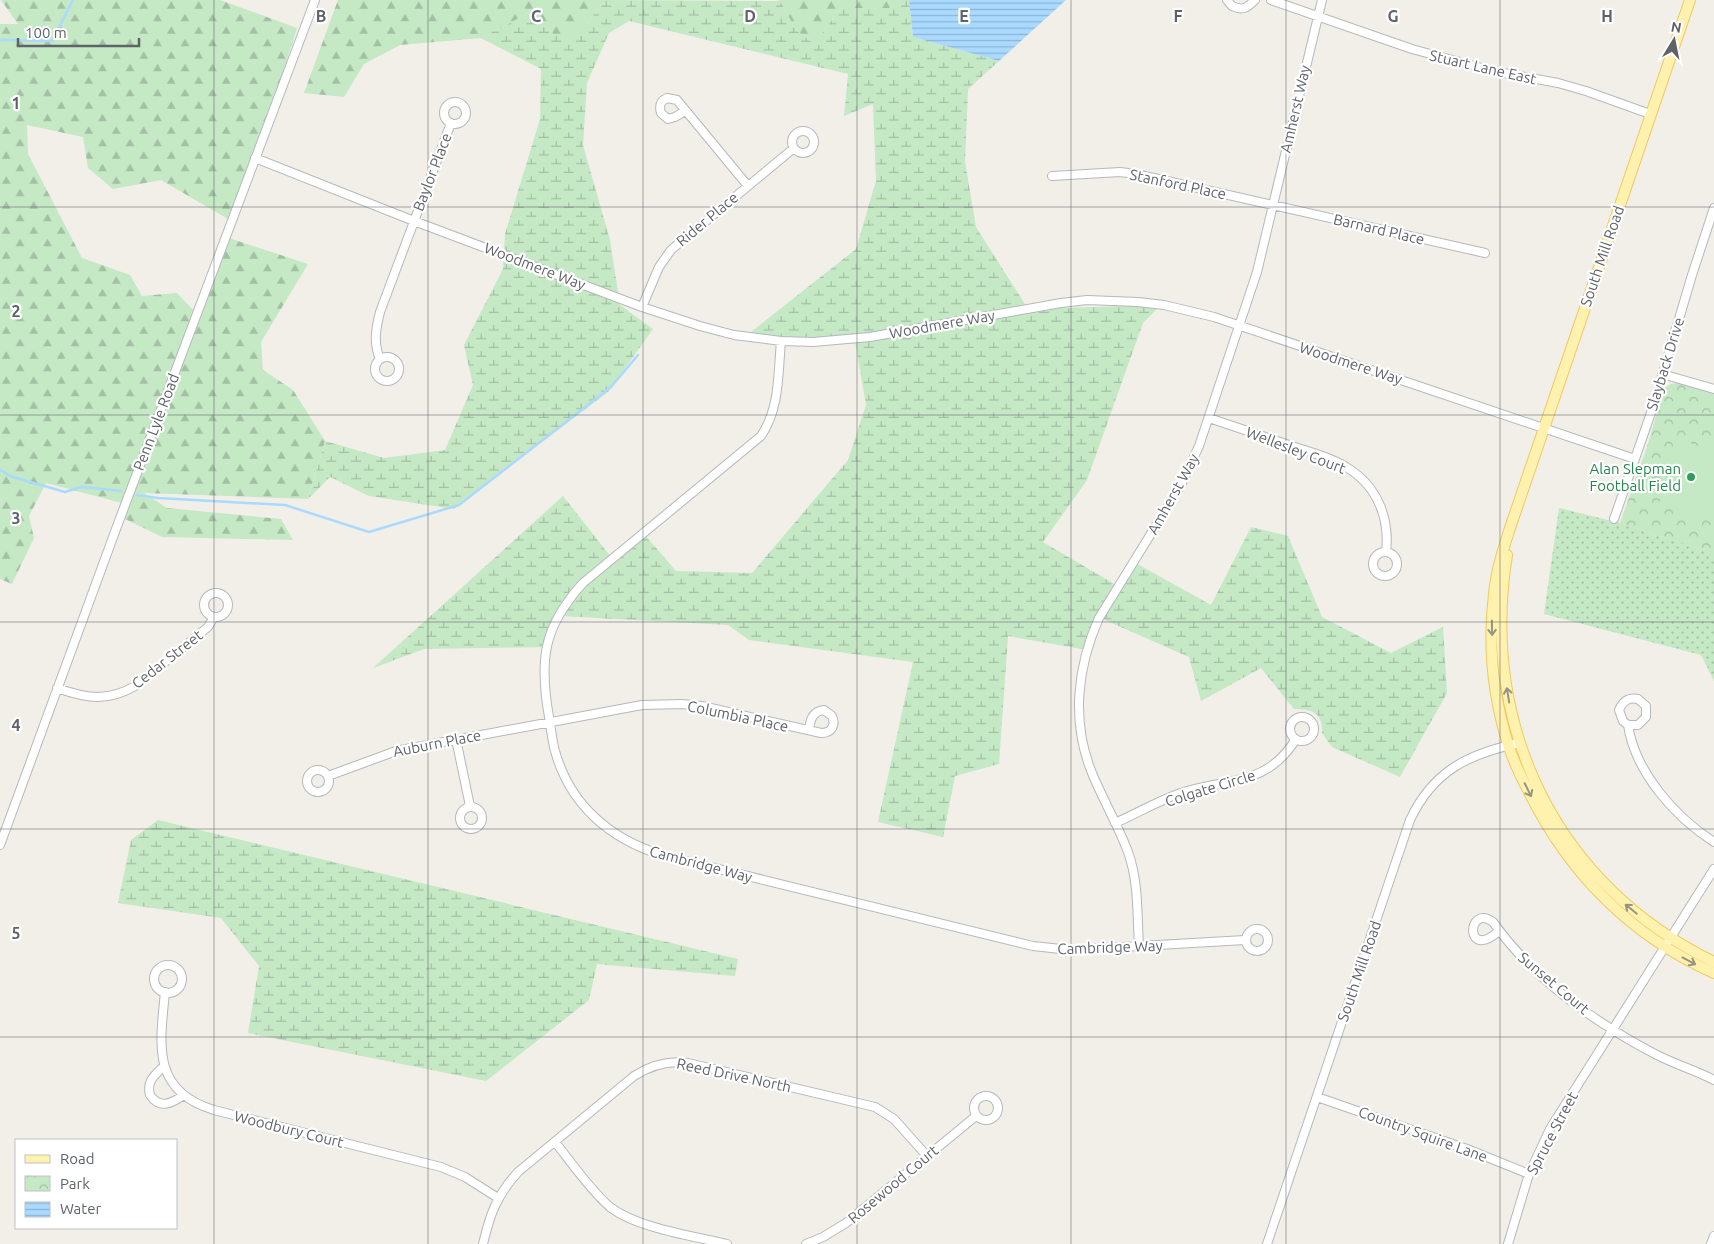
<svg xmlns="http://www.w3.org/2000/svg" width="1714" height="1244" viewBox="0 0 1714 1244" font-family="Ubuntu,sans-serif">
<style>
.grass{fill:url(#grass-dots)}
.forest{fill:url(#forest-firs)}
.wetland{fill:url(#wetland-marsh)}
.park{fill:url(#park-crowns)}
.garden{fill:#c5e8c5}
.water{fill:url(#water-rules)}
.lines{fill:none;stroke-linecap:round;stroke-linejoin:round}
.stream{stroke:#aadaff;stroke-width:2.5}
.minor-casing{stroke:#b5b8bc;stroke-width:10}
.major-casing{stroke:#f2c960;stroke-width:12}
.minor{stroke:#fff;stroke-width:8}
.major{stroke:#fff2af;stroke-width:10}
.oneway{stroke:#979581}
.grid{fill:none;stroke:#5f6368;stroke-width:1;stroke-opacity:0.55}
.leisure-dot{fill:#2e9e5b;stroke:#fff;stroke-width:2}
.labels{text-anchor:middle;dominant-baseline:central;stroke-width:4.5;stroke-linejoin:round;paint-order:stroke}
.street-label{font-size:15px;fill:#5f6368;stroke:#fff}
.leisure-label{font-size:15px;fill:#27864d;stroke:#fff;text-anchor:end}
.grid-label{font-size:16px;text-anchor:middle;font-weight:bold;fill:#5f6368;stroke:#fff;stroke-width:4.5;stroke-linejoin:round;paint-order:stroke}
</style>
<defs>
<pattern id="grass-dots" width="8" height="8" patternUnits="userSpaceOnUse" patternTransform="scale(1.25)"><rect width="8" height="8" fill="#c5e8c5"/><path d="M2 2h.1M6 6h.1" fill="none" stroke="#a3c0a4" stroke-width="1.8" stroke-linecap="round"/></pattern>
<pattern id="forest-firs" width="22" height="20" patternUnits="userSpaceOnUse" patternTransform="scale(1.25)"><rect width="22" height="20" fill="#c5e8c5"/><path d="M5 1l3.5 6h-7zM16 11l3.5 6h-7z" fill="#a3c0a4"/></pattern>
<pattern id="wetland-marsh" width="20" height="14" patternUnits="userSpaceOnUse" patternTransform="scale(1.25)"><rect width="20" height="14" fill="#c5e8c5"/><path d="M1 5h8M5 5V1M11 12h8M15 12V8" fill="none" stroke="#a3c0a4"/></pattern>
<pattern id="park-crowns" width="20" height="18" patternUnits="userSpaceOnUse" patternTransform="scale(1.25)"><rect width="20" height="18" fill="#c5e8c5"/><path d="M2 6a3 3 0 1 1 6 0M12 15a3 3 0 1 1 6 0" fill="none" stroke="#a3c0a4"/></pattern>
<pattern id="water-rules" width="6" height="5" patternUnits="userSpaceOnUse" patternTransform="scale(1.25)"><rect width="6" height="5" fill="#aadaff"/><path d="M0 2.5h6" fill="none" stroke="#8eb4d2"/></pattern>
</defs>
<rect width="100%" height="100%" fill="#f1efe8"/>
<!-- grass -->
<path class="grass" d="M1559 508 1620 523 1714 554V681L1701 655 1544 614Z"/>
<!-- forest -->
<path class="forest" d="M1 0H220L297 28 235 223 161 180 113 189 88 168 83 137 27 125 28 154 82 258 130 275 142 296 177 293 198 315 229 238 308 264 261 342 263 370 293 390 325 441 308 499 144 493 167 508 281 519 293 540 162 537 119 516 122 503 46 483 29 516 34 538 12 584 0 579V24H18Z
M338 0H606L577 35H554L535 10 481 38 400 45 364 64 344 97 304 93Z
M777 0H888L890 8H841L814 44 796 30 780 1Z"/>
<!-- wetland -->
<path class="wetland" d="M606 0 780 1 796 30 814 44 841 8H890L888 0H909L913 37 999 61 968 89 965 162 976 227 1028 309 1161 305 1143 323 1087 480 1043 542 1116 585 1132 561 1211 605 1251 527 1288 536 1322 617 1391 653 1443 627 1447 693 1400 777 1332 747 1322 733C1323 713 1312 709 1294 709L1261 668 1201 701 1189 657 1098 617 1087 650 1008 636 999 764 955 776 943 837 878 822 913 662 749 640 728 625 560 616 547 647 424 649 373 668 563 496 611 557 645 535 676 571 752 573 848 460 866 405 855 341 746 336 856 249 876 181 873 104 844 116 848 74 629 21 609 33 587 83 583 145 610 240 620 305 653 329 608 392 454 509 369 496 330 477 308 499 325 441 384 458 445 450 473 385 464 345 503 269 505 234 540 119 541 69 481 38 535 10 554 35H577Z
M158 820 738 959 735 976 597 964 589 1000 486 1081 248 1033 259 966 221 918 118 903 131 840Z"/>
<!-- park -->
<path class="park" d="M1678 383 1714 394V554L1620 523 1647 447 1664 388 1671 384Z"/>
<!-- garden -->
<path class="garden" d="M1682 440 1714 452V523L1659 503Z"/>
<!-- water -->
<path class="water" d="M909 0H1066L999 61 913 37Z"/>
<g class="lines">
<!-- stream -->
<path class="stream" d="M0 40 52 41 73 0
M0 470 13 477 65 492 81 487 121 491
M137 495 158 498 285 505 369 532 459 505 611 387 638 355"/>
<!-- minor casing -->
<g class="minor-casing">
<path id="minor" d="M1227 0 1232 6C1243 11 1247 8 1255 0
M1271 0 1412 49 1493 71 1558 83 1586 91 1650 114
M444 113a11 11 0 1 1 22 0a11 11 0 1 1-22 0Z
M685 111 675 117 668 119 661 113C659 106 660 101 667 98L677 100 748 186
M792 142a11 11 0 1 1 22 0a11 11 0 1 1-22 0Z
M255 158 414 221 642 307 700 326 734 335 781 341 813 342 870 337 1061 303 1087 300 1138 302 1164 305 1214 317 1635 459
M1052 176 1120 172 1136 174 1485 253
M642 307 659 267 671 250 794 148
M781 341C778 373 780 408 761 436L583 583C543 627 539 660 549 717 551 728 552 740 555 751 570 805 610 839 662 855L1033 946 1070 950 1245 940
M375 369a12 12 0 1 1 24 0a12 12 0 1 1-24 0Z
M380 359C373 343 376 328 380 312L451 123
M1662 374 1714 389
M1209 418C1235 427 1262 436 1289 445 1308 452 1329 456 1346 467 1377 485 1390 518 1386 552
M1614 519 1653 407 1692 275 1714 208
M1373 564a12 12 0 1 1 24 0a12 12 0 1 1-24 0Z
M204 605a12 12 0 1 1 24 0a12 12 0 1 1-24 0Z
M57 688C88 699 108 702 137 685L208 627 214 617
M1290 729a12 12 0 1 1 24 0a12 12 0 1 1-24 0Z
M1628 725H1638L1646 717V706L1638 699C1628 697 1623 701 1619 710L1623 721 1628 725C1635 772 1675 817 1714 842
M456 739 470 806
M307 781a11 11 0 1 1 22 0a11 11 0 1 1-22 0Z
M328 776 396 751 642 705 682 704 702 706 821 733C832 733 836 725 832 716L824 710C812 711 810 721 809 730
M460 818a11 11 0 1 1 22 0a11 11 0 1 1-22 0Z
M1115 823C1136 814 1156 802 1178 794 1224 777 1265 789 1296 739
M0 845 116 529 315 0
M1246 940a11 11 0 1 1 22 0a11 11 0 1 1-22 0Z
M1499 931C1464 962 1467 903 1493 922 1533 978 1594 1022 1655 1054 1674 1064 1695 1070 1714 1080
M1139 947C1137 916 1139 882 1128 852 1118 825 1103 800 1092 773 1071 722 1077 667 1099 618L1181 485 1199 446 1257 272 1322 0
M154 979a14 14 0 1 1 28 0a14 14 0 1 1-28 0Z
M165 992C160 1044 151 1091 214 1110L441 1167 465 1177 498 1198
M164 1066C155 1075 146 1081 150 1095 160 1110 172 1103 184 1095
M974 1108a12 12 0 1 1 24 0a12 12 0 1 1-24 0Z
M1317 1097 1467 1149 1529 1174
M555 1142C571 1162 591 1191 610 1207 637 1228 693 1236 727 1244
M483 1244C490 1214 497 1195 518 1172L634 1076C651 1065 668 1060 688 1063L875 1107 894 1119 927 1156
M806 1244 823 1237 846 1223 976 1116
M1267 1244 1410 820C1433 771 1468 754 1519 743
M1508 1244 1529 1174 1550 1129 1714 869
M1711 1244 1714 1236"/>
</g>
<!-- major casing -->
<g class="major-casing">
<path id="major" d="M1690 0 1510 528C1503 550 1496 571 1494 594 1488 643 1493 696 1508 744 1513 760 1521 777 1529 792 1569 873 1631 936 1714 973
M1507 555C1479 727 1557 886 1714 962"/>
</g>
<!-- minor -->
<use href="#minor" class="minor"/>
<!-- major -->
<use href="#major" class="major"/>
</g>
<!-- one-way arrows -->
<defs><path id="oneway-shaft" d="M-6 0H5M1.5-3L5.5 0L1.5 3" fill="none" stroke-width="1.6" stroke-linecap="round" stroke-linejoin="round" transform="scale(1.25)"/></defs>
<g class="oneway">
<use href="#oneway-shaft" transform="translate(1492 628) rotate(89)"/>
<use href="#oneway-shaft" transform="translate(1508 695) rotate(-99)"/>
<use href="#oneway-shaft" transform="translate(1528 790) rotate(64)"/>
<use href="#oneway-shaft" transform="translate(1631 909) rotate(-141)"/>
<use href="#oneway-shaft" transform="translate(1689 961) rotate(28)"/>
</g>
<!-- grid -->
<path class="grid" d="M214 0V1244M428 0V1244M643 0V1244M857 0V1244M1071 0V1244M1286 0V1244M1500 0V1244M0 207H1714M0 415H1714M0 622H1714M0 829H1714M0 1037H1714"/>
<!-- markers -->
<circle class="leisure-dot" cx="1691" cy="477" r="5"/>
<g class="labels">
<!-- street labels -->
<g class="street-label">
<text transform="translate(1483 67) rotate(13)">Stuart Lane East</text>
<text transform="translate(1295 109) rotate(-77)">Amherst Way</text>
<text transform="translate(432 172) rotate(-69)">Baylor Place</text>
<text transform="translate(1178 184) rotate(12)">Stanford Place</text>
<text transform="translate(707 219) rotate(-40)">Rider Place</text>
<text transform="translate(1379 229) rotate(13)">Barnard Place</text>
<text transform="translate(1602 256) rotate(-71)">South Mill Road</text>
<text transform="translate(535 266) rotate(21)">Woodmere Way</text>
<text transform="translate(942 324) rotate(-10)">Woodmere Way</text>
<text transform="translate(1351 363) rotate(18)">Woodmere Way</text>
<text transform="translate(1665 364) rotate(-73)">Slayback Drive</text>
<text transform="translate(156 422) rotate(-69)">Penn Lyle Road</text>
<text transform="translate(1296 450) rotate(21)">Wellesley Court</text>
<text transform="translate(1173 494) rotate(-61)">Amherst Way</text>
<text transform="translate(167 659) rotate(-38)">Cedar Street</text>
<text transform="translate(738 716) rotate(12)">Columbia Place</text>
<text transform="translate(437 743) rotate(-11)">Auburn Place</text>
<text transform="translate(1210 788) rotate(-17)">Colgate Circle</text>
<text transform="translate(701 864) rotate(15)">Cambridge Way</text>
<text transform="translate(1110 947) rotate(-2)">Cambridge Way</text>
<text transform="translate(1359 971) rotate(-71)">South Mill Road</text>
<text transform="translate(1554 983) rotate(40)">Sunset Court</text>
<text transform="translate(734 1075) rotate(12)">Reed Drive North</text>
<text transform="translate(289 1129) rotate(14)">Woodbury Court</text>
<text transform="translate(1552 1133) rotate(-62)">Spruce Street</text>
<text transform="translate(1423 1134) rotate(20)">Country Squire Lane</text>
<text transform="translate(893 1184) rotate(-40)">Rosewood Court</text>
</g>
<!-- leisure labels -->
<g class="leisure-label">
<text x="1681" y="468">Alan Slepman<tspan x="1681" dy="17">Football Field</tspan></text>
</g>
</g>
<g class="grid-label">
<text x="321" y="22">B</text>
<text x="536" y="22">C</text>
<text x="750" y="22">D</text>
<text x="964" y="22">E</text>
<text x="1178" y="22">F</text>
<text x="1393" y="22">G</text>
<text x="1607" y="22">H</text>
<text x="16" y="109">1</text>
<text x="16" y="317">2</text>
<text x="16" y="524">3</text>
<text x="16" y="731">4</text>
<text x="16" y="939">5</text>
</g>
<!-- legend -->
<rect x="15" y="1139" width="162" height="90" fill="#ffffff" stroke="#bfc1c3"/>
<rect x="25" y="1155" width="25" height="8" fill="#fff2af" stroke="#bfc1c3"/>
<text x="60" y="1164" font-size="15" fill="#5f6368">Road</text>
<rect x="25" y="1176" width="25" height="15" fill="url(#park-crowns)" stroke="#bfc1c3"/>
<text x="60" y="1189" font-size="15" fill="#5f6368">Park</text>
<rect x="25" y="1202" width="25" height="15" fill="url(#water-rules)" stroke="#bfc1c3"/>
<text x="60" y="1214" font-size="15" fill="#5f6368">Water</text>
<!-- north arrow -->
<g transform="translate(1674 40) rotate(10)" stroke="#ffffff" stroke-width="4" paint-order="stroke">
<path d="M0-4L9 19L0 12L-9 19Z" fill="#5f6368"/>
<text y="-8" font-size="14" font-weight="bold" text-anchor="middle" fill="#5f6368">N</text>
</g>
<!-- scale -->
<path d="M18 38v8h121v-8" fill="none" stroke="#5f6368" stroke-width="2.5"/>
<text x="25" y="38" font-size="15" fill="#5f6368" stroke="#ffffff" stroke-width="4" paint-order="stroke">100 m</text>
</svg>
